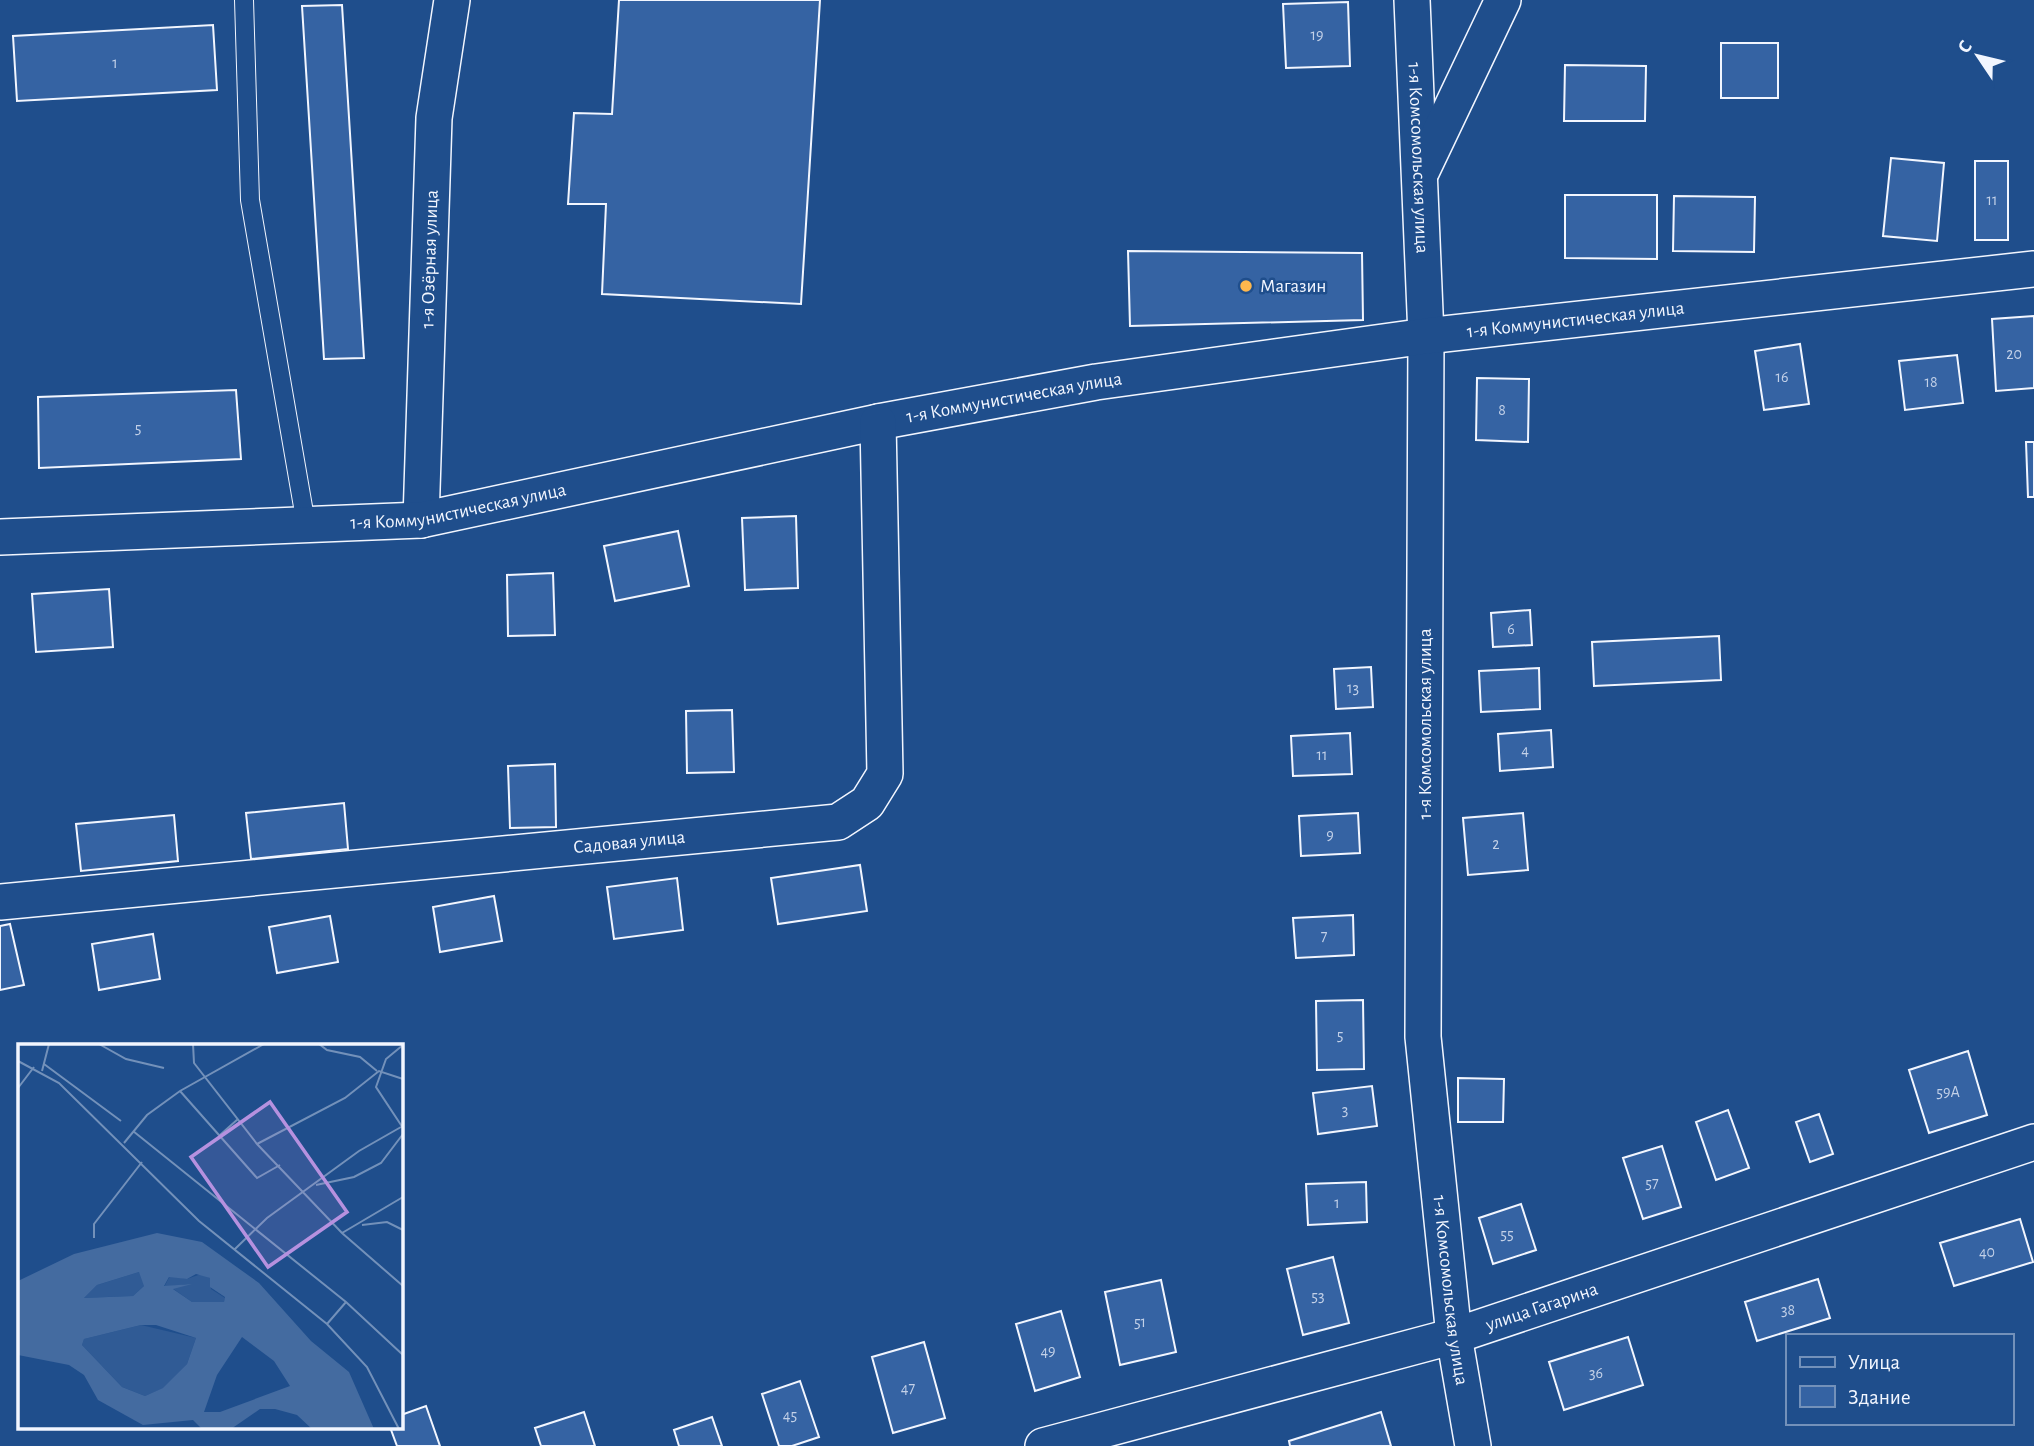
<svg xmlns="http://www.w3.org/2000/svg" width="2034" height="1446" viewBox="0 0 2034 1446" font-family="'Alegreya Sans',sans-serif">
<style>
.building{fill:#3563a3;stroke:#f2f6ff;stroke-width:2}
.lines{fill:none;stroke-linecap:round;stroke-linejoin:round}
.lane-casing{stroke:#f2f6ff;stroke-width:20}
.street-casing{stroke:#f2f6ff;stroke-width:38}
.lane{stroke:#1f4e8c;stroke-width:18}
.street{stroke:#1f4e8c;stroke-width:35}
.poi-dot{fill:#ffb74d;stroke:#1f4e8c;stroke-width:2.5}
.labels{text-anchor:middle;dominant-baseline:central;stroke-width:5;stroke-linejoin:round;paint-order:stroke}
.number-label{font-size:16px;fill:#c3d1e8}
.street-label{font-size:19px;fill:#f2f6ff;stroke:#1f4e8c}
.poi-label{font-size:19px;fill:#f2f6ff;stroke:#1f4e8c;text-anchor:start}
.inset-road{fill:none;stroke:#7391ba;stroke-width:2}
.view{fill:#b691df;fill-opacity:0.15;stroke:#b691df;stroke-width:3.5}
.inset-edge{fill:none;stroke:#f2f6ff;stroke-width:3.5}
</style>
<rect width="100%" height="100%" fill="#1f4e8c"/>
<!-- building -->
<path class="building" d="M619 0H820L801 304 602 294 606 204H568L574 113 612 114Z
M1348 2 1350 66 1286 68 1283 4Z
M342 5 364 358 324 359 302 6Z
M213 25 217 90 17 101 13 36Z
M1721 43H1778V98H1721Z
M1565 65 1646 66 1645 121H1564Z
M1891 158 1944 163 1937 241 1883 236Z
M1975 161H2008V240H1975Z
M1565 195H1657V259L1565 258Z
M1674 196 1755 197 1754 252 1673 251Z
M1128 251 1362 253 1363 320 1130 326Z
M2034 316V388L1996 391 1992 319Z
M1800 344 1809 404 1764 410 1755 351Z
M1957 355 1963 403 1905 410 1899 361Z
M1477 378 1529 379 1528 442 1476 440Z
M236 390 241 459 39 468 38 397Z
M2026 442H2034V497H2028Z
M796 516 798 588 745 590 742 518Z
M678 531 689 586 615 601 604 546Z
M553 573 555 635 508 636 507 575Z
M109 589 113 647 36 652 32 594Z
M1530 610 1532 645 1493 647 1491 613Z
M1719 636 1721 680 1594 686 1592 642Z
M1371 667 1373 707 1336 709 1334 669Z
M1539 668 1540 709 1481 712 1479 671Z
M732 710 734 772 687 773 686 711Z
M1551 730 1553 767 1500 771 1498 734Z
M1350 733 1352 774 1293 776 1291 736Z
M555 764 556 827 510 828 508 766Z
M344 803 348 849 251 859 246 813Z
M1358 813 1360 853 1301 856 1299 816Z
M1523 813 1528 870 1468 875 1463 818Z
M174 815 178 861 81 871 76 824Z
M860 865 867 911 778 924 771 878Z
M677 878 683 930 614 939 607 887Z
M494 896 502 941 440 952 433 907Z
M1353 915 1354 955 1296 958 1293 918Z
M330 916 338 962 277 973 269 927Z
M10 924 24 985 0 990V926Z
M153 934 160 979 99 990 92 944Z
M1363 1000 1364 1069 1317 1070 1316 1001Z
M1968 1051 1987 1115 1929 1133 1909 1070Z
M1458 1078 1504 1079 1503 1122H1458Z
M1372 1086 1377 1126 1318 1134 1313 1093Z
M1728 1110 1749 1168 1716 1180 1696 1122Z
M1819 1114 1833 1154 1810 1162 1796 1122Z
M1662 1146 1681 1207 1643 1219 1623 1158Z
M1366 1182 1367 1222 1308 1225 1306 1184Z
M1521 1204 1536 1250 1493 1264 1479 1218Z
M2020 1219 2033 1262 1954 1286 1940 1243Z
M1333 1257 1349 1323 1303 1335 1287 1269Z
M1818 1279 1830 1318 1757 1341 1745 1302Z
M1161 1280 1176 1352 1120 1365 1105 1292Z
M1061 1311 1080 1377 1035 1391 1016 1324Z
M1628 1337 1643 1385 1564 1410 1549 1362Z
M924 1342 945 1418 893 1433 872 1357Z
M800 1381 819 1437 792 1446H779L762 1394Z
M426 1406 440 1446H397L390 1427H401V1415Z
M584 1412 595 1446H541L535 1428Z
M1381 1412 1391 1446H1290L1289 1441Z
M712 1417 722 1446H679L674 1430Z"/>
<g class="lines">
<!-- lane casing -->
<g class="lane-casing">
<path id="lane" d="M244 0 250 200 306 524"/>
</g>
<!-- street casing -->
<g class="street-casing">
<g id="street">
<path id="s1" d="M1412 0 1426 336 1423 1037 1454 1336 1473 1446"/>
<path d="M1422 170 1503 0"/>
<path id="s2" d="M421 520 434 118 452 0"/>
<path id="s3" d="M0 537 421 520 878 422 1096 382 1426 336 2034 269"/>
<path id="s4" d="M0 902 838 822 867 803 885 774 878 422"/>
<path id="s5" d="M1043 1446 1454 1336 2034 1142"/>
</g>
</g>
<!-- lane -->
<use href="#lane" class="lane"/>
<!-- street -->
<use href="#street" class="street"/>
</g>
<!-- markers -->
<circle class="poi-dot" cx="1246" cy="286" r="7"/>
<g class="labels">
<!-- number labels -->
<g class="number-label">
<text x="1317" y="35">19</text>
<text x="115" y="63">1</text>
<text x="1992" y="200">11</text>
<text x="2014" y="354">20</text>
<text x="1782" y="377">16</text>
<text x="1931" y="382">18</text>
<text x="1502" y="410">8</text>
<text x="138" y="428">5</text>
<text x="1511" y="629">6</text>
<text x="1353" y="688">13</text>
<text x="1525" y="750">4</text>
<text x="1322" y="755">11</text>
<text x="1330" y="835">9</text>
<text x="1496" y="844">2</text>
<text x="1324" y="936">7</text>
<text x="1340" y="1035">5</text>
<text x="1948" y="1092">59А</text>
<text x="1345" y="1110">3</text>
<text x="1652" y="1183">57</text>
<text x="1337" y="1203">1</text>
<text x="1507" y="1234">55</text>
<text x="1987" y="1252">40</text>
<text x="1318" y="1296">53</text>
<text x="1788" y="1310">38</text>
<text x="1140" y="1322">51</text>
<text x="1048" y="1351">49</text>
<text x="1596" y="1373">36</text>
<text x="908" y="1388">47</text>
<text x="790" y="1415">45</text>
</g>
<!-- street labels -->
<g class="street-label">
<text stroke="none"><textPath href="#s1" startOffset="158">1-я Комсомольская улица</textPath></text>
<text stroke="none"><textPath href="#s2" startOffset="261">1-я Озёрная улица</textPath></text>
<text stroke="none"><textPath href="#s3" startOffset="1594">1-я Коммунистическая улица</textPath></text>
<text stroke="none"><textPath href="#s3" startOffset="1027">1-я Коммунистическая улица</textPath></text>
<text stroke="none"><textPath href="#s3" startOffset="460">1-я Коммунистическая улица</textPath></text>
<text transform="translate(1425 724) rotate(-90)">1-я Комсомольская улица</text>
<text stroke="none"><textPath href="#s4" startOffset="632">Садовая улица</textPath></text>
<text stroke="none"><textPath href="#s1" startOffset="1292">1-я Комсомольская улица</textPath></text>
<text stroke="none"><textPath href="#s5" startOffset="518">улица Гагарина</textPath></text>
</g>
<!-- poi labels -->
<g class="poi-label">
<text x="1260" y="286">Магазин</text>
</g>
</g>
<!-- overview -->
<g transform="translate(18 1044)">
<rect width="385" height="385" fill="#1f4e8c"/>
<path d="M121 228 126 233V242L115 252 66 254 79 241ZM183 230 192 234 193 245 207 254 206 258H174L154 244 171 240 146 243 152 232 169 235ZM123 281 178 294 169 320 146 344 127 352 104 343 64 301 66 295Z" fill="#305b95"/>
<path d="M139 189 184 198 241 239 293 297 331 328 356 385H294L279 371 257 365H242L213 385H184L175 376 125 381 80 356 66 331 51 321 0 311V237L56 210ZM121 228 126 242 115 252 66 254 79 241ZM178 230 192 234V243L207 253 206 258H174L155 245 174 240 146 242 151 233 169 235ZM123 281H138L178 294 169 320 145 344 127 352 104 343 64 301 66 295ZM224 293 256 317 272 342 202 368H186L199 331Z" fill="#446ba0" fill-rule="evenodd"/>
<path class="inset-road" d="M81 0 108 15 146 24M175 0 176 19 239 100 324 189 385 242M301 0 309 6 342 13 359 27M385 1 368 15 358 43 385 84M0 17 41 39 181 177 309 280 349 323 381 385M26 20 103 77M24 27 31 0M0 44 16 23M162 47 239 134 262 121M115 87 328 258 385 311M202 91 220 75M106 99 129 71 162 47 246 0M239 100 327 54 361 27 385 35M298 141 336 133 363 119 385 90M344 181 369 178 385 186M324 189 385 153M76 194V180L124 118M217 205 249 174 341 107 383 83M309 280 328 258"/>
<path class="view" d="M252 58 329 168 250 223 173 113Z"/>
<rect width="385" height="385" class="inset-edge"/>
</g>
<!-- legend -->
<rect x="1786" y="1334" width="228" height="91" fill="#1f4e8c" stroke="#7391ba" stroke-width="2"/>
<rect x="1800" y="1357" width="35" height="10" fill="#1f4e8c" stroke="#7391ba" stroke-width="2"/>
<text x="1848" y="1369" font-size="21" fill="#f2f6ff">Улица</text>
<rect x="1800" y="1386" width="35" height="21" fill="#3563a3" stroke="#7391ba" stroke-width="2"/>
<text x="1848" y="1404" font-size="21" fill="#f2f6ff">Здание</text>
<!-- north arrow -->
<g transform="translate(1978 56) rotate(305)" stroke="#1f4e8c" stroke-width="5" paint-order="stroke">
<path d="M0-5L12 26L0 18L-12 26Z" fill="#f2f6ff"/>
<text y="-10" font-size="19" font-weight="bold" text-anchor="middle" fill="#f2f6ff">С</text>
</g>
</svg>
